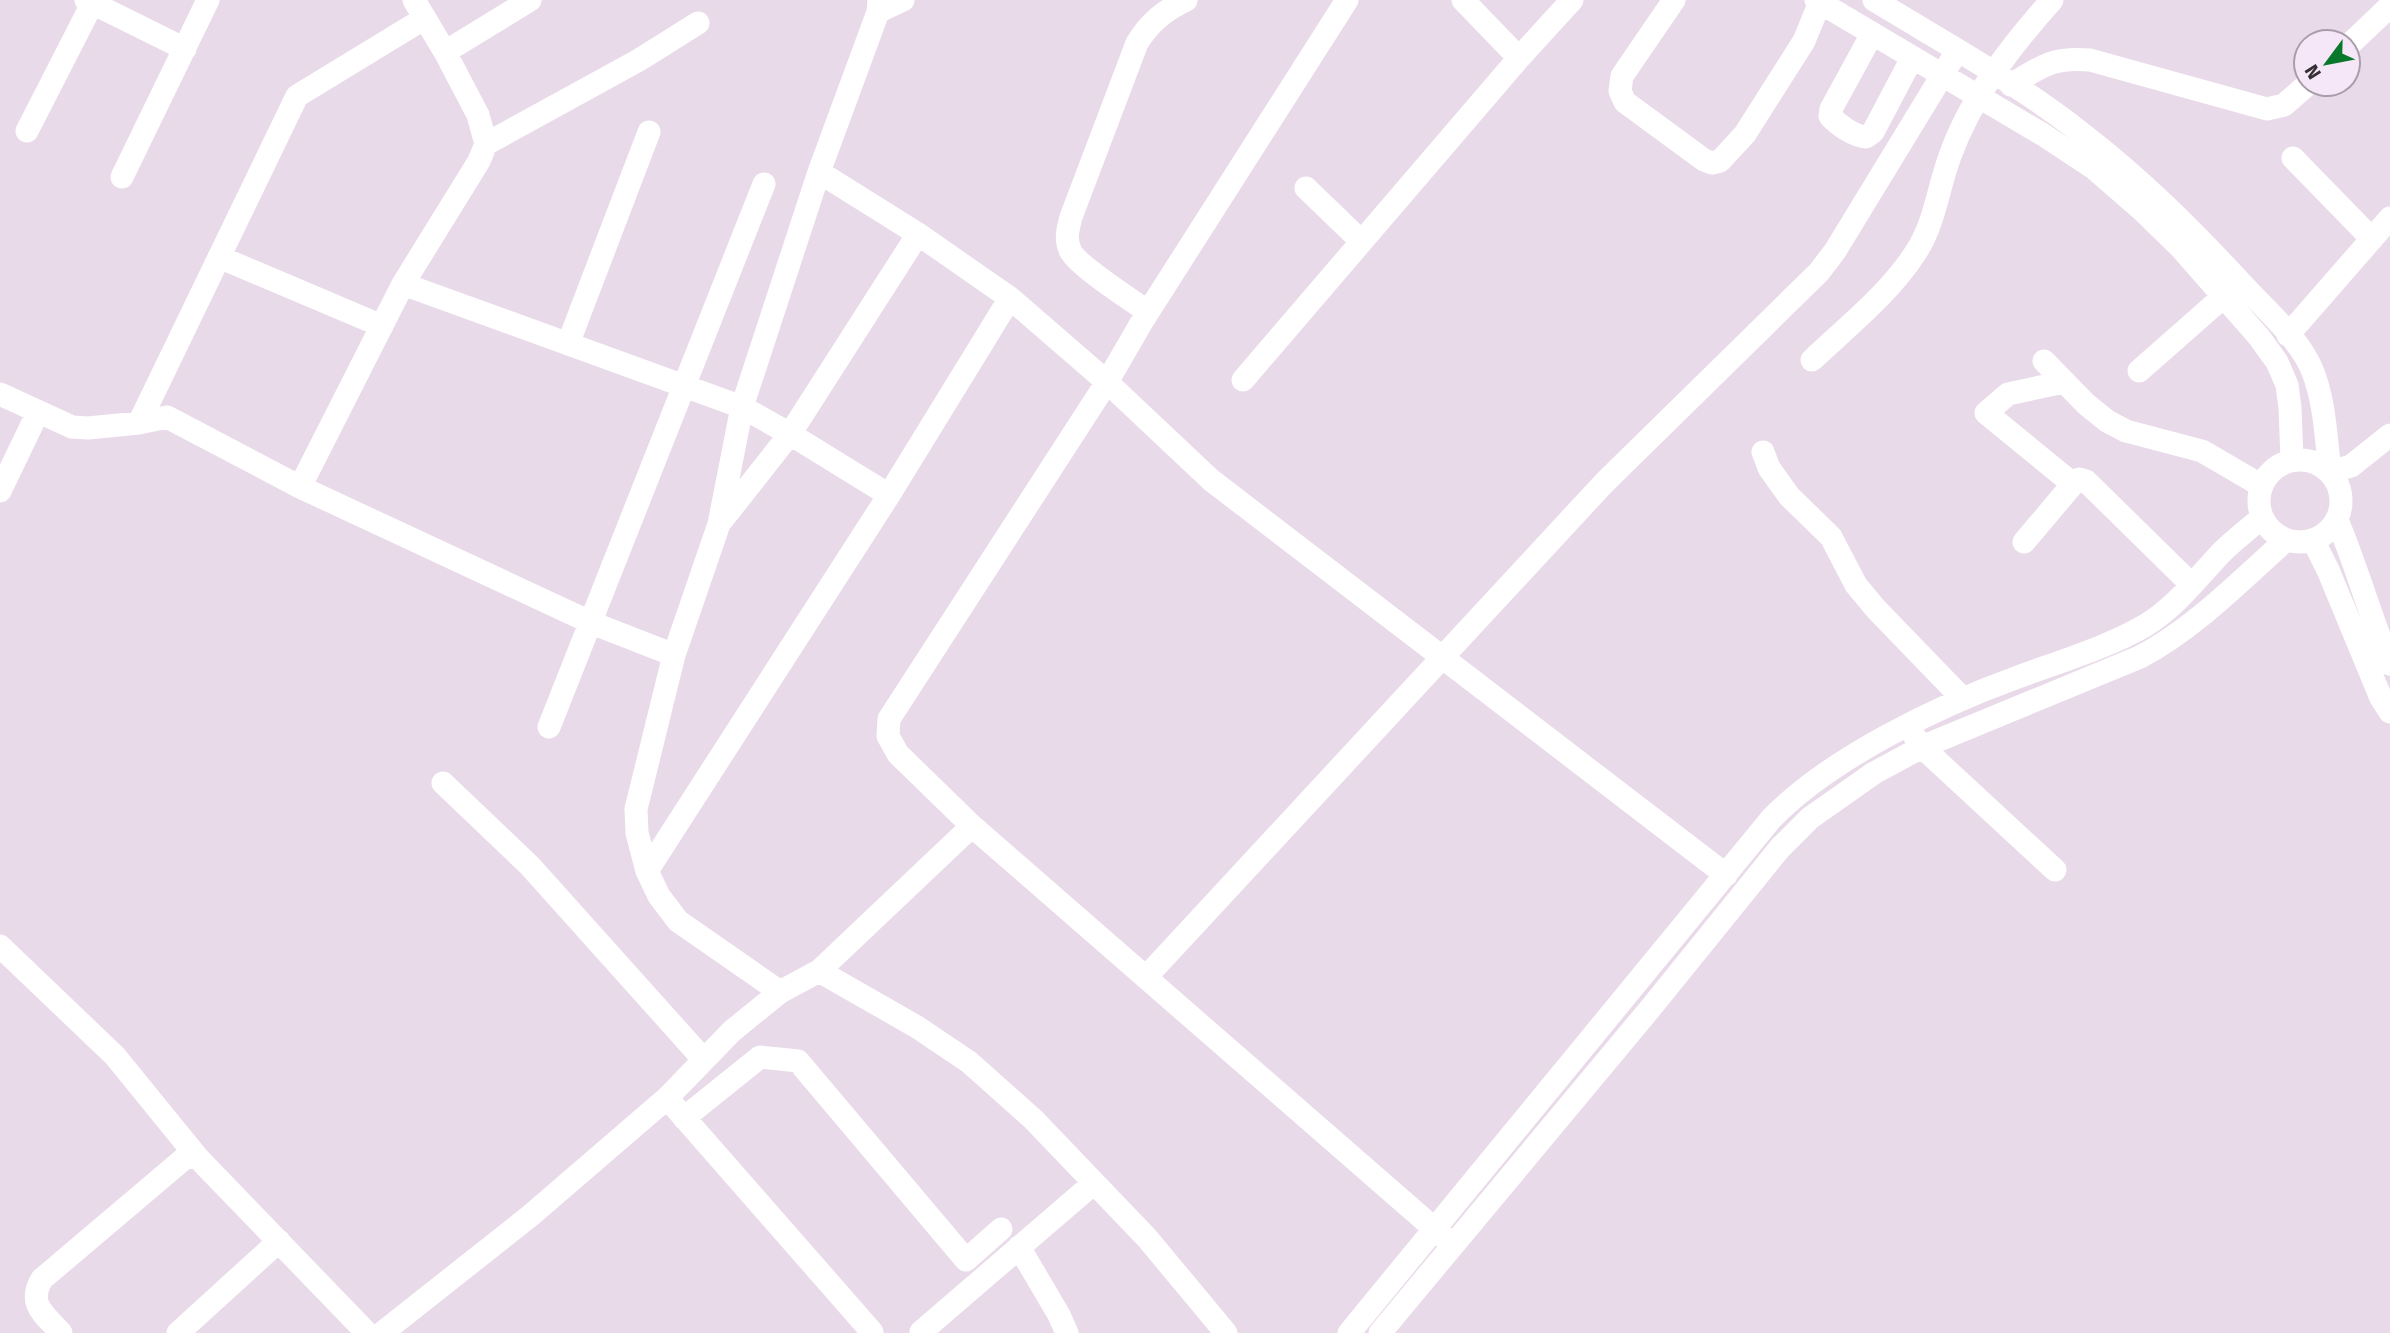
<svg xmlns="http://www.w3.org/2000/svg" width="2390" height="1333" viewBox="0 0 2390 1333" font-family="'Fira Sans',sans-serif">
<style>
.lines{fill:none;stroke-linecap:round;stroke-linejoin:round}
.minor{stroke:#fff;stroke-width:23}
</style>
<rect width="100%" height="100%" fill="#e9daea"/>
<g class="lines">
<!-- minor -->
<path class="minor" d="M86 0 185 49
M1463 0 1519 58
M1674 0 1622 76 1620 91 1625 102 1704 160 1712 163 1720 161 1745 134 1804 41 1820 2
M1816 0 2042 134 2095 169 2142 210 2180 247 2259 337 2277 362 2287 385 2290 408 2292 460
M1874 0C1943 42 2016 82 2080 132 2140 178 2192 230 2243 285 2267 311 2300 339 2313 372 2325 403 2326 439 2330 472L2351 466 2390 435
M878 12 903 0
M1872 34 1831 109 1830 116C1838 125 1854 136 1866 137L1873 132 1912 58
M2348 46 2390 6
M445 52 530 0
M2011 85C2042 66 2052 57 2090 60L2267 109 2284 105 2308 84
M27 131 94 0
M486 144 639 60 698 23
M2293 158 2372 239
M819 172 918 234 1010 298 1107 382 1211 480 1726 875
M122 177 208 0
M1306 188 1361 241
M219 257 382 326
M403 284 479 161 486 144 478 115 445 52 414 0
M1148 312C1132 300 1076 265 1070 250 1065 238 1068 229 1071 217L1137 43C1150 22 1164 11 1186 0
M2288 335 2390 218
M568 344 649 132
M1812 360C1848 326 1889 294 1916 252 1935 223 1938 188 1950 156 1971 97 2011 46 2052 0
M2044 361 2086 404 2107 421 2126 431 2202 451 2262 486
M2139 371 2223 297
M1243 380 1519 58 1572 0
M2064 382 2008 394 1986 413 2073 484
M0 394 72 427 88 428 139 423 167 417 300 487
M139 423 297 96 425 18
M1763 452 1769 468 1789 496 1831 537 1856 585 1876 609 1963 699
M2259 501a41 41 0 1 1 82 0a41 41 0 1 1-82 0Z
M0 491 38 412
M889 495 790 434 918 234
M2337 520C2357 567 2370 616 2390 664
M2313 540 2328 570 2381 698 2390 712
M2024 542 2073 484 2079 479 2086 481 2192 585
M674 655 719 524 742 407 790 434 719 524
M549 727 764 184
M1915 737 1922 747 2055 870
M443 783 530 866 704 1060
M972 826 898 754 888 736 889 719 1107 382 1143 320 1347 0
M647 871 637 833 636 809 674 655 592 623 300 487 403 284 742 407 819 172 878 12 879 0
M0 946 115 1056 198 1158
M819 971 917 1027 969 1062 1033 1119 1147 1238 1226 1333
M1147 976 1604 483 1819 272 1835 251 1957 51
M780 992 678 921 659 896 647 871 889 495 1010 298
M674 1106 872 1332
M684 1118 760 1057 798 1061 966 1260 1001 1229
M1019 1247 1059 1315 1067 1333
M921 1332 1094 1183
M61 1333C44 1314 27 1304 42 1279L186 1157 198 1158 367 1333
M178 1333 279 1241
M382 1333 530 1216 667 1098 732 1031 780 992 819 971 972 826 1453 1245
M1349 1333 1771 819C1830 758 1938 706 2018 677 2058 662 2109 647 2146 625 2176 607 2198 577 2222 552 2234 540 2249 529 2262 517
M1380 1333 1649 1010 1780 848 1810 818 1874 773 1922 747 2140 657C2195 628 2240 581 2286 540"/>
</g>
<!-- north arrow -->
<g transform="translate(2327 63) rotate(238)"><circle r="33" fill="#f6e7f8" stroke="#a99daa" stroke-width="2"/>
<path d="M0-5L12 26L0 18L-12 26Z" fill="#0a782c"/>
<text y="-10" font-size="19" font-weight="bold" text-anchor="middle" fill="#352f35">N</text>
</g>
</svg>
